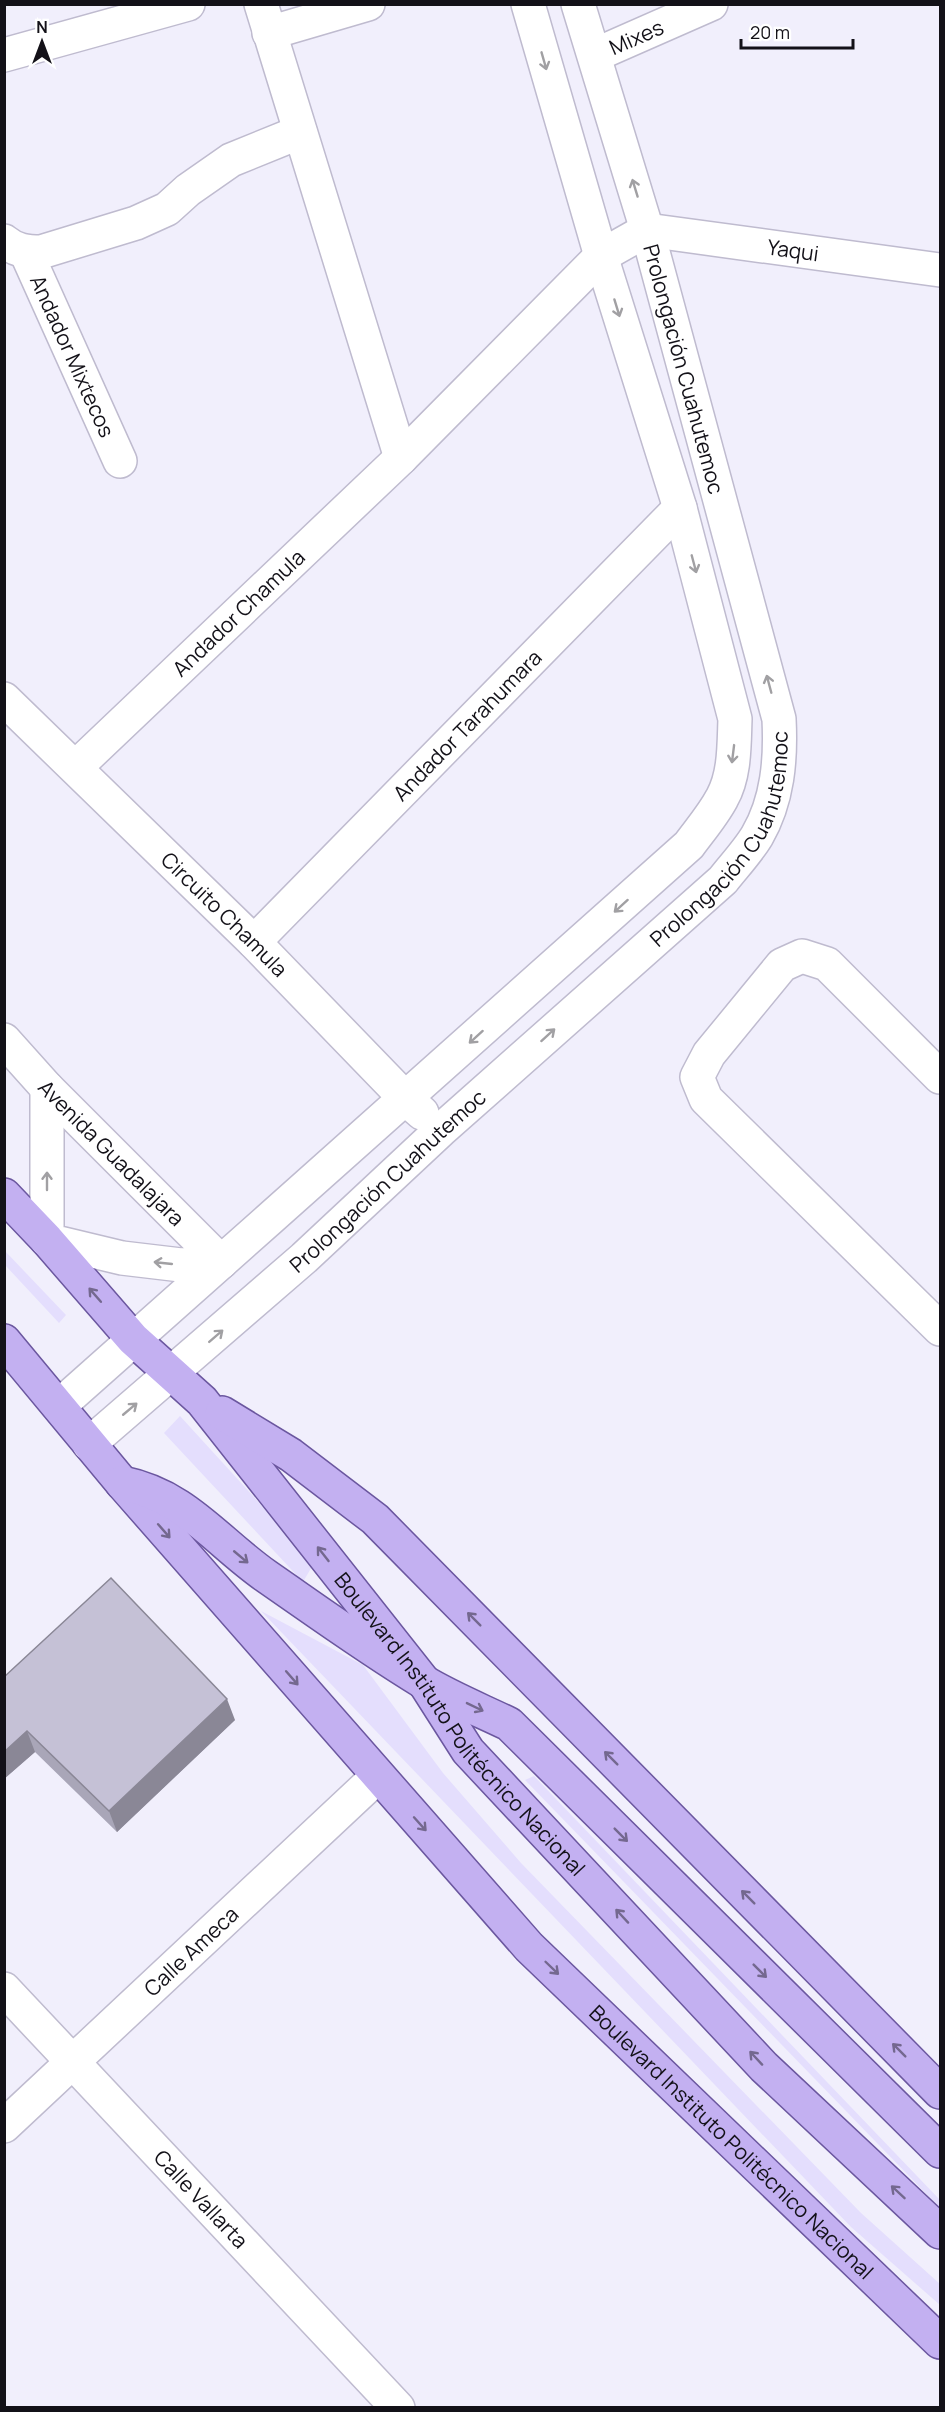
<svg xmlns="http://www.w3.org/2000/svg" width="945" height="2412" viewBox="0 0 945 2412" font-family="Manrope,sans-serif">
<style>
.green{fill:#e4defd}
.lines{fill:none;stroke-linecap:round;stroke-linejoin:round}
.minor-casing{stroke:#bfbbcf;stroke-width:36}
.major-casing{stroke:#6b579f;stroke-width:36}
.minor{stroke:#fff;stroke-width:33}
.major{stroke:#c3b0f1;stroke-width:33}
.wall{fill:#a9a6b8}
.shaded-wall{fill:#8a8796}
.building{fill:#c5c1d6;stroke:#8a8796;stroke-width:1.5}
.oneway{stroke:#a1a0a3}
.oneway2{stroke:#74688f}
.labels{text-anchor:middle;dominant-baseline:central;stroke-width:4.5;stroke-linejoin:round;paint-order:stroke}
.street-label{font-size:21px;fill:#131118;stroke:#fff}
</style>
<rect width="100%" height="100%" fill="#f1effc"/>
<!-- green -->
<path class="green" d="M5 1251 66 1315 59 1323 5 1265Z
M180 1416 314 1563 303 1582 164 1433Z
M261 1611 363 1665 443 1773 521 1863 861 2213 940 2284V2305L851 2227Z
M534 1776 940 2200V2208L525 1780Z"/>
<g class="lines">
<!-- minor casing -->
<g class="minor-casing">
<g id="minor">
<path d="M261 4 401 458"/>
<path d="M269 33 368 4"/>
<path d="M4 55 188 4"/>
<path id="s1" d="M595 55 711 4"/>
<path d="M4 241C16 251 27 252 41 252L136 223 167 209 188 190 231 160 300 132"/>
<path id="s2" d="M26 252 120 461"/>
<path id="s3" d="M4 699 254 942 406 1099 422 1113"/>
<path id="s4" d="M76 767 401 458 601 256 647 230 940 270"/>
<path id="s5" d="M254 942 680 508"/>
<path id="s6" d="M4 1040 47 1088 221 1262"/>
<path d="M940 1077 827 964 802 956 782 965 709 1054 697 1077 706 1099 940 1329"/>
<path d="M47 1088V1240L122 1258 181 1265 221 1262"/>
<path d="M59 1406C269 1219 480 1033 689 845 700 830 713 815 722 798 735 775 734 745 735 719L680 508 601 256 528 4"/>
<path id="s7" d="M89 1444 304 1258 441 1130 723 880C734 866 748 851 757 836 778 800 781 759 779 719L647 230 578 4"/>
<path id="s8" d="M4 1989 398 2408"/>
<path id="s9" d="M4 2126 378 1776"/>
</g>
</g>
<!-- major casing -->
<g class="major-casing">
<g id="major">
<path id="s10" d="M4 1195 47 1240 133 1339 202 1401 424 1682 468 1751 764 2067 940 2232"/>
<path id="s11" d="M4 1341 122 1483 529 1947 940 2342"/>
<path d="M222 1413 291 1455 375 1519 940 2092"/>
<path d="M122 1483C186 1496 215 1540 266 1576 318 1612 369 1649 422 1681 450 1698 480 1710 509 1724L940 2151"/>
</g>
</g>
<!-- minor -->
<use href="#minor" class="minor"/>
<!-- major -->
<use href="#major" class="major"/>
</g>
<!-- wall -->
<path class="wall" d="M4 1677 235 1720 117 1832 35 1752 4 1779Z"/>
<!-- shaded-wall -->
<path class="shaded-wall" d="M227 1699 235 1720 117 1832 109 1811Z
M27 1731 35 1752 4 1779V1752Z"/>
<!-- building -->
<path class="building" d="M111 1578 227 1699 109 1811 27 1731 4 1752V1677Z"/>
<!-- one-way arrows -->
<defs><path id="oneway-shaft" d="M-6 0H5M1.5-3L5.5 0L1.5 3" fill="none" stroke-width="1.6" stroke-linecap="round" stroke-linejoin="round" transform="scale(1.5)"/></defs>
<g class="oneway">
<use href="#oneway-shaft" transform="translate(544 61) rotate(74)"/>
<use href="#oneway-shaft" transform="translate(635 188) rotate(-107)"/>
<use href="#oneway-shaft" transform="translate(617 308) rotate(73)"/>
<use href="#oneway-shaft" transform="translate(694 564) rotate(75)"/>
<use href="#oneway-shaft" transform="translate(769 684) rotate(-105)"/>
<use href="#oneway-shaft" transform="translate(733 754) rotate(97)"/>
<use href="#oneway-shaft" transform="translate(621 906) rotate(138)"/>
<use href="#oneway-shaft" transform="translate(548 1035) rotate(-42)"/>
<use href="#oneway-shaft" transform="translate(476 1037) rotate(138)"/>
<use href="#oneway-shaft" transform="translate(47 1181) rotate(-90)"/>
<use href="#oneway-shaft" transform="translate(163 1263) rotate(-174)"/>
<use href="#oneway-shaft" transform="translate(216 1336) rotate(-41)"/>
<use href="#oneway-shaft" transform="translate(130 1409) rotate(-40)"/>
</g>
<g class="oneway2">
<use href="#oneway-shaft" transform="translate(95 1295) rotate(-131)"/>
<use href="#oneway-shaft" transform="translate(164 1531) rotate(49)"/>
<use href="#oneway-shaft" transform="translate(323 1554) rotate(-128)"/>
<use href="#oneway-shaft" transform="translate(241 1557) rotate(40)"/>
<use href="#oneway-shaft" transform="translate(474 1619) rotate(-135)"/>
<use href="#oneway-shaft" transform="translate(292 1678) rotate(49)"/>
<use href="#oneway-shaft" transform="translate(475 1707) rotate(26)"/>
<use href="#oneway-shaft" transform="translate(611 1758) rotate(-135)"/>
<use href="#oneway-shaft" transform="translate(420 1824) rotate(48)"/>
<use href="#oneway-shaft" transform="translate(621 1835) rotate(45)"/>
<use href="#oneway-shaft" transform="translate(748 1897) rotate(-135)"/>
<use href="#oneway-shaft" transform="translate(622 1916) rotate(-133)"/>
<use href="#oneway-shaft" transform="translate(552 1968) rotate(44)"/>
<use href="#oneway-shaft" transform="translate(760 1971) rotate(45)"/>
<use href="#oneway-shaft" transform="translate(899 2050) rotate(-135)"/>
<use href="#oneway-shaft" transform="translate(756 2058) rotate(-133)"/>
<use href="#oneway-shaft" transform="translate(898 2192) rotate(-137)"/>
</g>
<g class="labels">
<!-- street labels -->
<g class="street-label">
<text stroke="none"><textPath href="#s1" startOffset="45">Mixes</textPath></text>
<text stroke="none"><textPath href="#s4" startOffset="933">Yaqui</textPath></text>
<text stroke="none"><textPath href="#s2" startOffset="114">Andador Mixtecos</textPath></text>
<text transform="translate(684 369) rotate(75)">Prolongación Cuahutemoc</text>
<text stroke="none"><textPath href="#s4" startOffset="224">Andador Chamula</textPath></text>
<text stroke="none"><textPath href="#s5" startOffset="304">Andador Tarahumara</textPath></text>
<text stroke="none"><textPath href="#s7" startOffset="884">Prolongación Cuahutemoc</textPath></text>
<text stroke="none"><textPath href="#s3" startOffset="308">Circuito Chamula</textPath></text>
<text stroke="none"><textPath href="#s6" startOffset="156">Avenida Guadalajara</textPath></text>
<text stroke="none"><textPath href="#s7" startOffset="398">Prolongación Cuahutemoc</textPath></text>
<text stroke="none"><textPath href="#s10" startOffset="700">Boulevard Instituto Politécnico Nacional</textPath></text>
<text stroke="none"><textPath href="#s9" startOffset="256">Calle Ameca</textPath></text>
<text stroke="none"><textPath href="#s11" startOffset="1083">Boulevard Instituto Politécnico Nacional</textPath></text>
<text stroke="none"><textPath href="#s8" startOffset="288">Calle Vallarta</textPath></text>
</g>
</g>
<!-- border -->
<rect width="945" height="2412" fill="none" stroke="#131118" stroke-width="12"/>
<!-- north arrow -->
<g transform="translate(42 42)" stroke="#ffffff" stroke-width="4.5" paint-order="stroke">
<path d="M0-4.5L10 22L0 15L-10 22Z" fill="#131118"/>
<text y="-9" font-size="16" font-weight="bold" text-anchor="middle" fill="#131118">N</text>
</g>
<!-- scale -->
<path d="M741 39v9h112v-9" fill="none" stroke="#131118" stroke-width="3"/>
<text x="750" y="39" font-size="18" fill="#131118" stroke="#ffffff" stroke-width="4.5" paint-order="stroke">20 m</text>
</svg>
